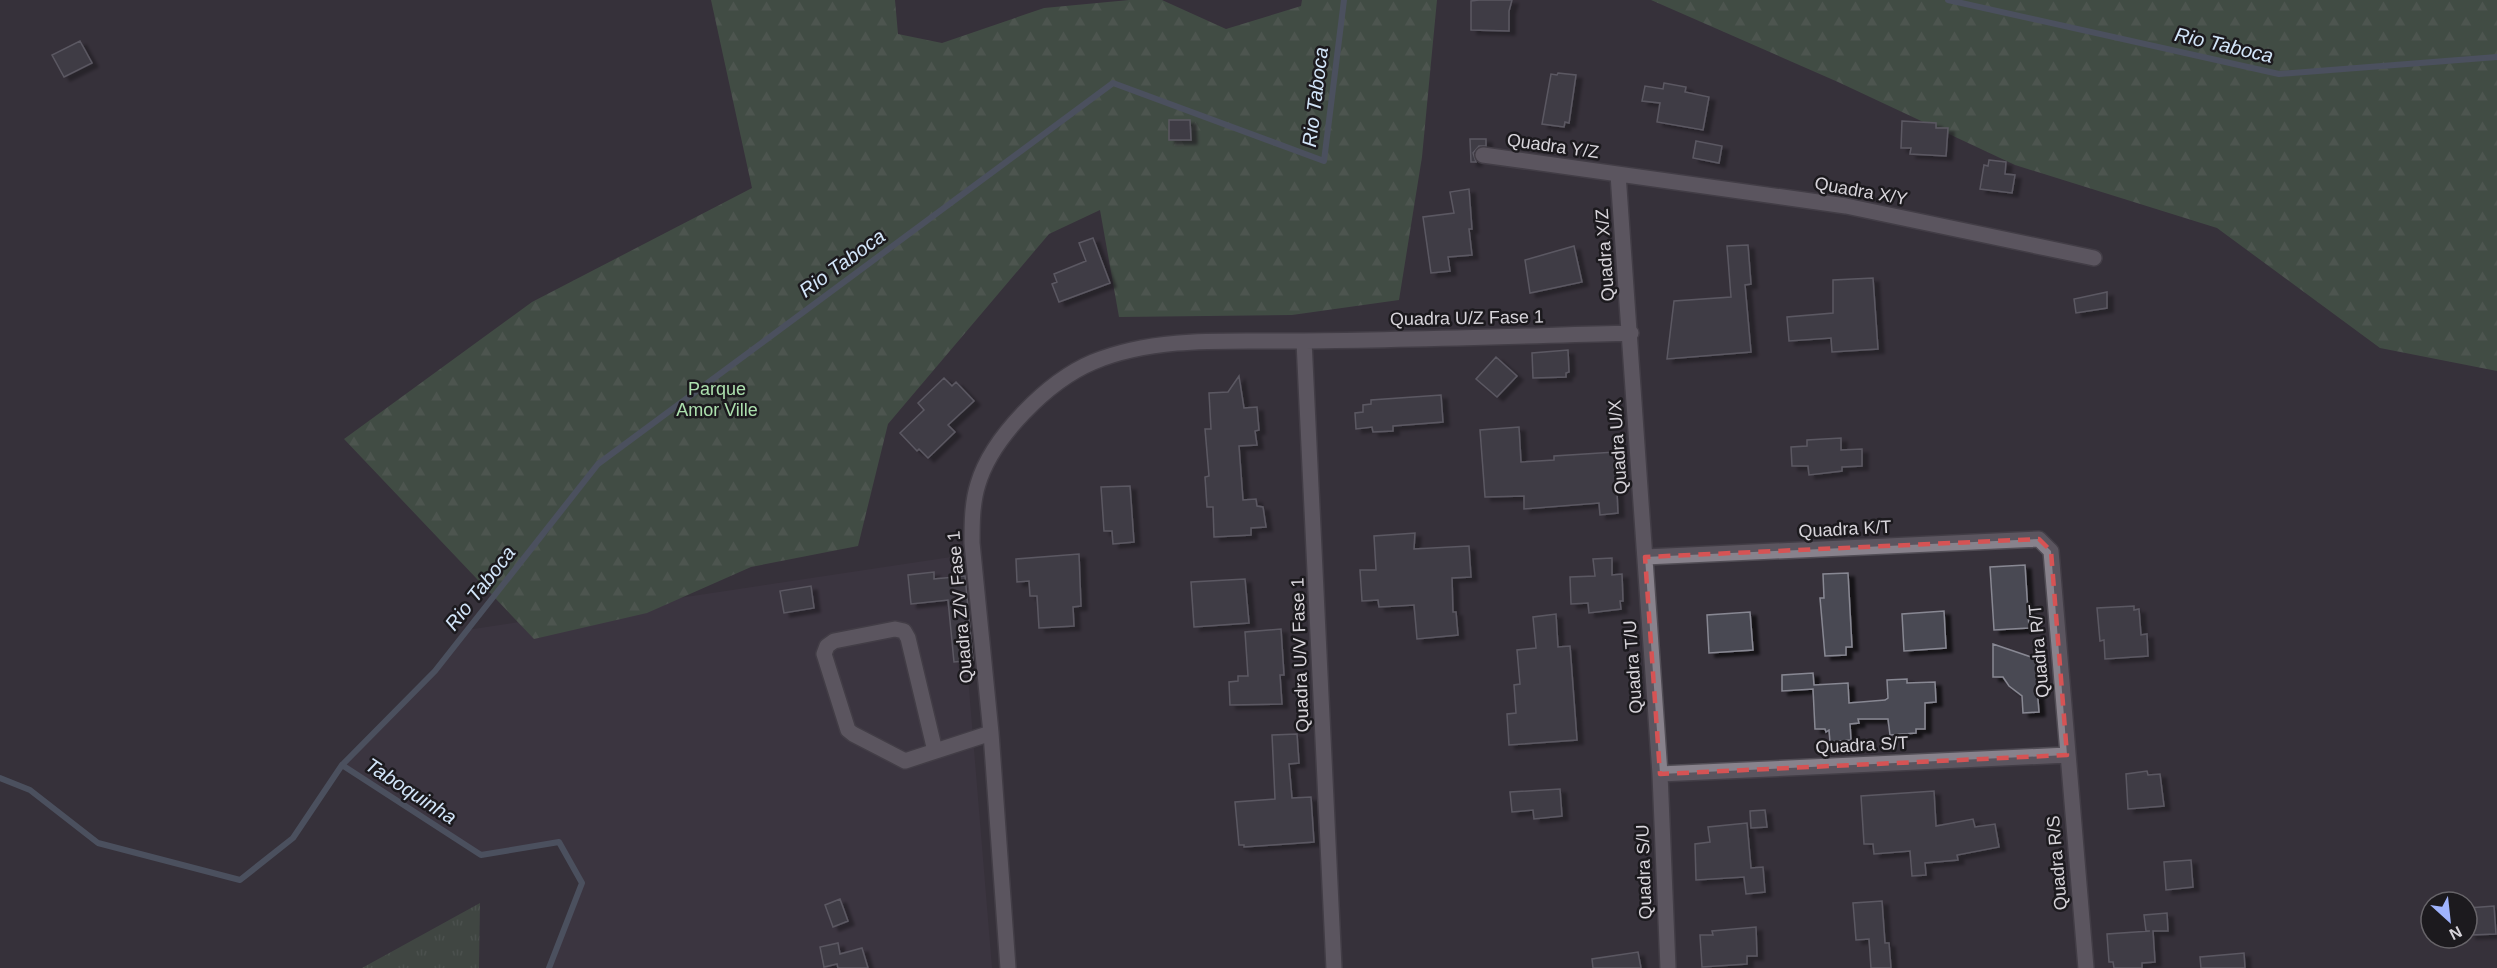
<svg xmlns="http://www.w3.org/2000/svg" width="2497" height="968" viewBox="0 0 2497 968" font-family="Arial,sans-serif">
<style>
.built{fill:#423a48}
.grass{fill:url(#grass-tufts)}
.forest{fill:url(#forest-firs)}
.lines{fill:none;stroke-linecap:round;stroke-linejoin:round}
.stream{stroke:#64768a;stroke-width:6}
.building{fill:#4a4a53;stroke:#888893;stroke-width:1.5;filter:url(#shadow)}
.minor-casing{stroke:#514d55;stroke-width:18}
.minor{stroke:#88828c;stroke-width:15}
.marked{fill:none;stroke:#d65354;stroke-width:4.5;stroke-dasharray:12 8;stroke-linejoin:round}
.labels{text-anchor:middle;dominant-baseline:central;stroke-width:5;stroke-linejoin:round;paint-order:stroke}
.street-label{font-size:18px;fill:#d7d4da;stroke:#1c1a1e}
.park-label{font-size:18px;fill:#ace0ae;stroke:#1c1a1e}
.water-label{font-size:20px;font-style:italic;fill:#d2e5f9;stroke:#1c1a1e}
</style>
<defs>
<pattern id="grass-tufts" width="24" height="20" patternUnits="userSpaceOnUse" patternTransform="scale(1.5)"><rect width="24" height="20" fill="#4c614d"/><path d="M3 7l-1-3M5 7V3M7 7l1-3M15 17l-1-3M17 17v-4M19 17l1-3" fill="none" stroke="#657766"/></pattern>
<pattern id="forest-firs" width="22" height="20" patternUnits="userSpaceOnUse" patternTransform="scale(1.5)"><rect width="22" height="20" fill="#4f6d51"/><path d="M5 1l3.5 6h-7zM16 11l3.5 6h-7z" fill="#688169"/></pattern>
<filter id="shadow"><feDropShadow dx="6" dy="4" stdDeviation="1.5" flood-color="#0009"/></filter>
</defs>
<rect width="100%" height="100%" fill="#36313a"/>
<!-- built -->
<path class="built" d="M958 556 992 968H549L582 883 559 842 481 855 342 765 435 671 467 630Z"/>
<!-- grass -->
<path class="grass" d="M480 903 479 968H362Z"/>
<!-- forest -->
<path class="forest" d="M711 0H895L898 34 942 43 1044 8 1129 0H1162L1226 29 1301 6 1302 0H1437L1422 157 1399 300 1292 315 1119 317 1100 210 1049 234 888 424 858 546 751 567 647 613 534 639 344 439 532 302 752 188Z
M1651 0H2497V371L2380 348 2217 228 2015 165 1838 82Z"/>
<g class="lines">
<!-- stream -->
<path class="stream" d="M1948 0 2279 74 2497 57
M342 765 435 671 598 464 1113 83 1324 161 1344 0
M0 778 30 790 98 843 240 880 293 838 342 765 481 855 559 842 582 883 549 968"/>
</g>
<!-- building -->
<path class="building" d="M1479 0H1512L1509 11V31L1471 30V1Z
M80 41 92 63 64 77 52 55Z
M1558 73 1576 75 1569 123 1565 122 1564 127 1542 124 1551 74 1557 75Z
M1664 83 1686 87 1685 92 1709 97 1703 130 1657 122 1660 103 1642 101 1645 86 1663 89Z
M1169 120H1190L1191 140H1169Z
M1902 121 1936 123V128H1948L1946 156 1910 154 1911 148H1901Z
M1470 139H1486V146H1479L1473 153 1476 162H1471Z
M1696 141 1722 146 1719 163 1693 158Z
M1989 160 2006 162 2005 174 2015 175 2012 193 1980 189 1984 165 1988 166Z
M1469 189 1472 229H1469L1472 255 1448 257 1450 271 1431 273 1423 217 1454 213 1450 192Z
M1093 238 1110 283 1059 302 1052 284 1057 282 1054 274 1086 261 1079 243Z
M1748 245 1751 284 1745 285 1751 352 1667 359 1674 301 1731 297 1727 246Z
M1574 246 1582 282 1530 293 1525 260Z
M1873 278 1878 349 1832 352 1831 338 1789 341 1787 317 1833 313V280Z
M2107 292V308L2076 313 2074 299Z
M1568 350 1569 372 1566 373V377L1533 378 1532 353Z
M1496 357 1517 376 1497 397 1476 379Z
M1239 376 1244 408 1257 407 1259 430 1255 431 1257 445 1239 446 1243 500 1256 499 1257 506 1263 507 1266 527 1251 528V535L1214 537 1213 507H1207L1205 477 1209 476 1205 429H1211L1209 393 1228 392Z
M944 378 952 386 956 382 974 401 948 425 955 432 928 458 919 449 917 451 900 433 924 410 918 403Z
M1441 395 1443 422 1393 426V431L1373 432 1372 427 1356 429 1355 413 1363 412V405L1371 404V400Z
M1519 427 1521 462 1554 460V456L1615 452 1618 513 1600 515 1599 503 1524 509V496L1485 497 1480 430Z
M1841 438V450L1862 449V466L1842 467V471L1809 475 1808 466H1792L1791 447 1807 446V440Z
M1130 486 1134 542 1113 544 1112 531H1104L1101 487Z
M1415 533 1414 549 1469 546 1471 577 1452 578 1453 612H1456L1458 635 1417 639 1414 605 1379 607 1378 600 1362 601 1360 570H1376L1374 536Z
M1079 554 1081 606 1073 607 1074 626 1039 628 1037 596H1030L1029 581 1017 582 1016 559Z
M1612 558V575L1622 574 1623 601H1620L1621 609 1589 613 1588 603 1571 604 1570 577 1595 576 1593 559Z
M2025 565 2029 628 1994 630 1990 567Z
M934 572V579L965 576 973 660 954 662 948 600 911 604 908 575Z
M1848 573 1852 647H1846V655L1825 656 1820 598H1824L1823 574Z
M1245 579 1249 623 1194 627 1191 582Z
M811 586 814 608 784 613 780 591Z
M2134 606V610L2139 609 2141 635 2147 634 2148 656 2105 659 2104 640 2100 641 2097 608Z
M1944 611 1946 648 1904 651 1902 614Z
M1750 612 1753 650 1709 653 1707 615Z
M1556 614 1558 647 1570 646 1577 740 1509 745 1507 714 1516 713 1514 685 1520 684 1517 650 1536 648 1533 617Z
M1281 629 1284 675H1280L1282 704 1230 705 1229 682 1238 681V676H1248L1245 632Z
M1993 644 2031 657 2040 665 2043 675 2041 686 2037 688 2039 712 2023 713 2022 696 2009 686 2003 677H1993Z
M1813 673 1814 685 1848 683 1849 703 1885 700 1888 698 1887 680 1907 679V683L1935 682 1936 702 1925 703V729H1916V733L1890 735 1888 719H1858L1859 723 1850 724 1851 740 1830 742 1829 730 1826 732 1825 729H1815L1813 689 1782 691V675Z
M1297 734 1299 763 1289 764 1292 798 1311 797 1314 842 1244 847V845H1239L1235 802 1275 799 1272 735Z
M2147 771 2148 775 2160 774 2164 806 2128 809 2126 774Z
M1560 789 1562 816 1534 819 1533 810 1512 812 1510 792Z
M1934 791 1936 826 1973 819 1975 827 1995 824 1999 847 1957 855 1958 860 1925 863 1926 875 1912 876 1910 851 1874 854 1873 844H1864L1861 796Z
M1765 810 1767 827 1751 828 1750 811Z
M1747 823 1751 868 1763 867 1765 892 1746 894 1744 877 1696 880 1695 844 1710 842 1708 827Z
M2191 860 2193 887 2166 890 2164 862Z
M840 899 848 921 833 927 825 905Z
M1882 901 1885 943H1889L1891 968H1871L1869 939 1856 940 1853 903Z
M2494 906 2496 934 2470 935 2468 908Z
M2167 913 2168 931H2153L2155 962 2142 963V968H2114L2113 962H2109L2107 934 2150 931H2146L2144 915Z
M1756 927 1757 956H1747V964L1702 967 1700 935H1713L1712 931Z
M838 943 840 954 862 948 868 968H838L837 964 824 967 820 947Z
M1638 952 1641 968H1593L1592 959Z
M2244 953 2245 968H2201L2200 957Z"/>
<g class="lines">
<!-- minor casing -->
<g class="minor-casing">
<path id="minor" d="M1483 155 1846 206 2094 258
M1618 174 1660 774 1668 968
M1304 341 1334 968
M1645 557 2039 539 2051 551 2086 968
M935 751 908 638 904 631 895 629 834 641 827 646 824 654 848 730 853 734 905 761 991 733
M1660 774 2067 755
M1008 968 991 733 972 543C972 524 972 503 978 484 992 437 1048 381 1093 362 1158 335 1235 342 1304 341 1413 340 1522 336 1631 333"/>
</g>
<!-- minor -->
<use href="#minor" class="minor"/>
</g>
<!-- marked area -->
<path d="M0 0H2497V968H0ZM2039 539 2051 551 2067 755 1660 774 1645 557Z" fill="#36313a" fill-opacity=".55" fill-rule="evenodd"/>
<path class="marked" d="M2039 539 2051 551 2067 755 1660 774 1645 557Z"/>
<g class="labels">
<!-- street labels -->
<g class="street-label">
<text transform="translate(1553 146) rotate(8)">Quadra Y/Z</text>
<text transform="translate(1861 191) rotate(10)">Quadra X/Y</text>
<text transform="translate(1605 255) rotate(-94)">Quadra X/Z</text>
<text transform="translate(1467 318) rotate(-1)">Quadra U/Z Fase 1</text>
<text transform="translate(1618 447) rotate(-94)">Quadra U/X</text>
<text transform="translate(1845 529) rotate(-3)">Quadra K/T</text>
<text transform="translate(960 607) rotate(-95)">Quadra Z/V Fase 1</text>
<text transform="translate(2039 651) rotate(-95)">Quadra R/T</text>
<text transform="translate(1300 655) rotate(-92)">Quadra U/V Fase 1</text>
<text transform="translate(1633 667) rotate(-94)">Quadra T/U</text>
<text transform="translate(1862 745) rotate(-3)">Quadra S/T</text>
<text transform="translate(2057 863) rotate(-95)">Quadra R/S</text>
<text transform="translate(1644 872) rotate(-92)">Quadra S/U</text>
</g>
<!-- park labels -->
<g class="park-label">
<text x="717" y="389">Parque<tspan x="717" dy="21">Amor Ville</tspan></text>
</g>
<!-- water labels -->
<g class="water-label">
<text transform="translate(2224 45) rotate(13)">Rio Taboca</text>
<text transform="translate(1315 97) rotate(-83)">Rio Taboca</text>
<text transform="translate(842 263) rotate(-36)">Rio Taboca</text>
<text transform="translate(480 588) rotate(-52)">Rio Taboca</text>
<text transform="translate(411 791) rotate(33)">Taboquinha</text>
</g>
</g>
<!-- north arrow -->
<g transform="translate(2449 920) rotate(153)"><circle r="28" fill="#1c1a1e" stroke="#676469" stroke-width="1.5"/>
<path d="M0-4.5L10 22L0 15L-10 22Z" fill="#9fb3fd"/>
<text y="-9" font-size="16" font-weight="bold" text-anchor="middle" fill="#d7d4da">N</text>
</g>
</svg>
